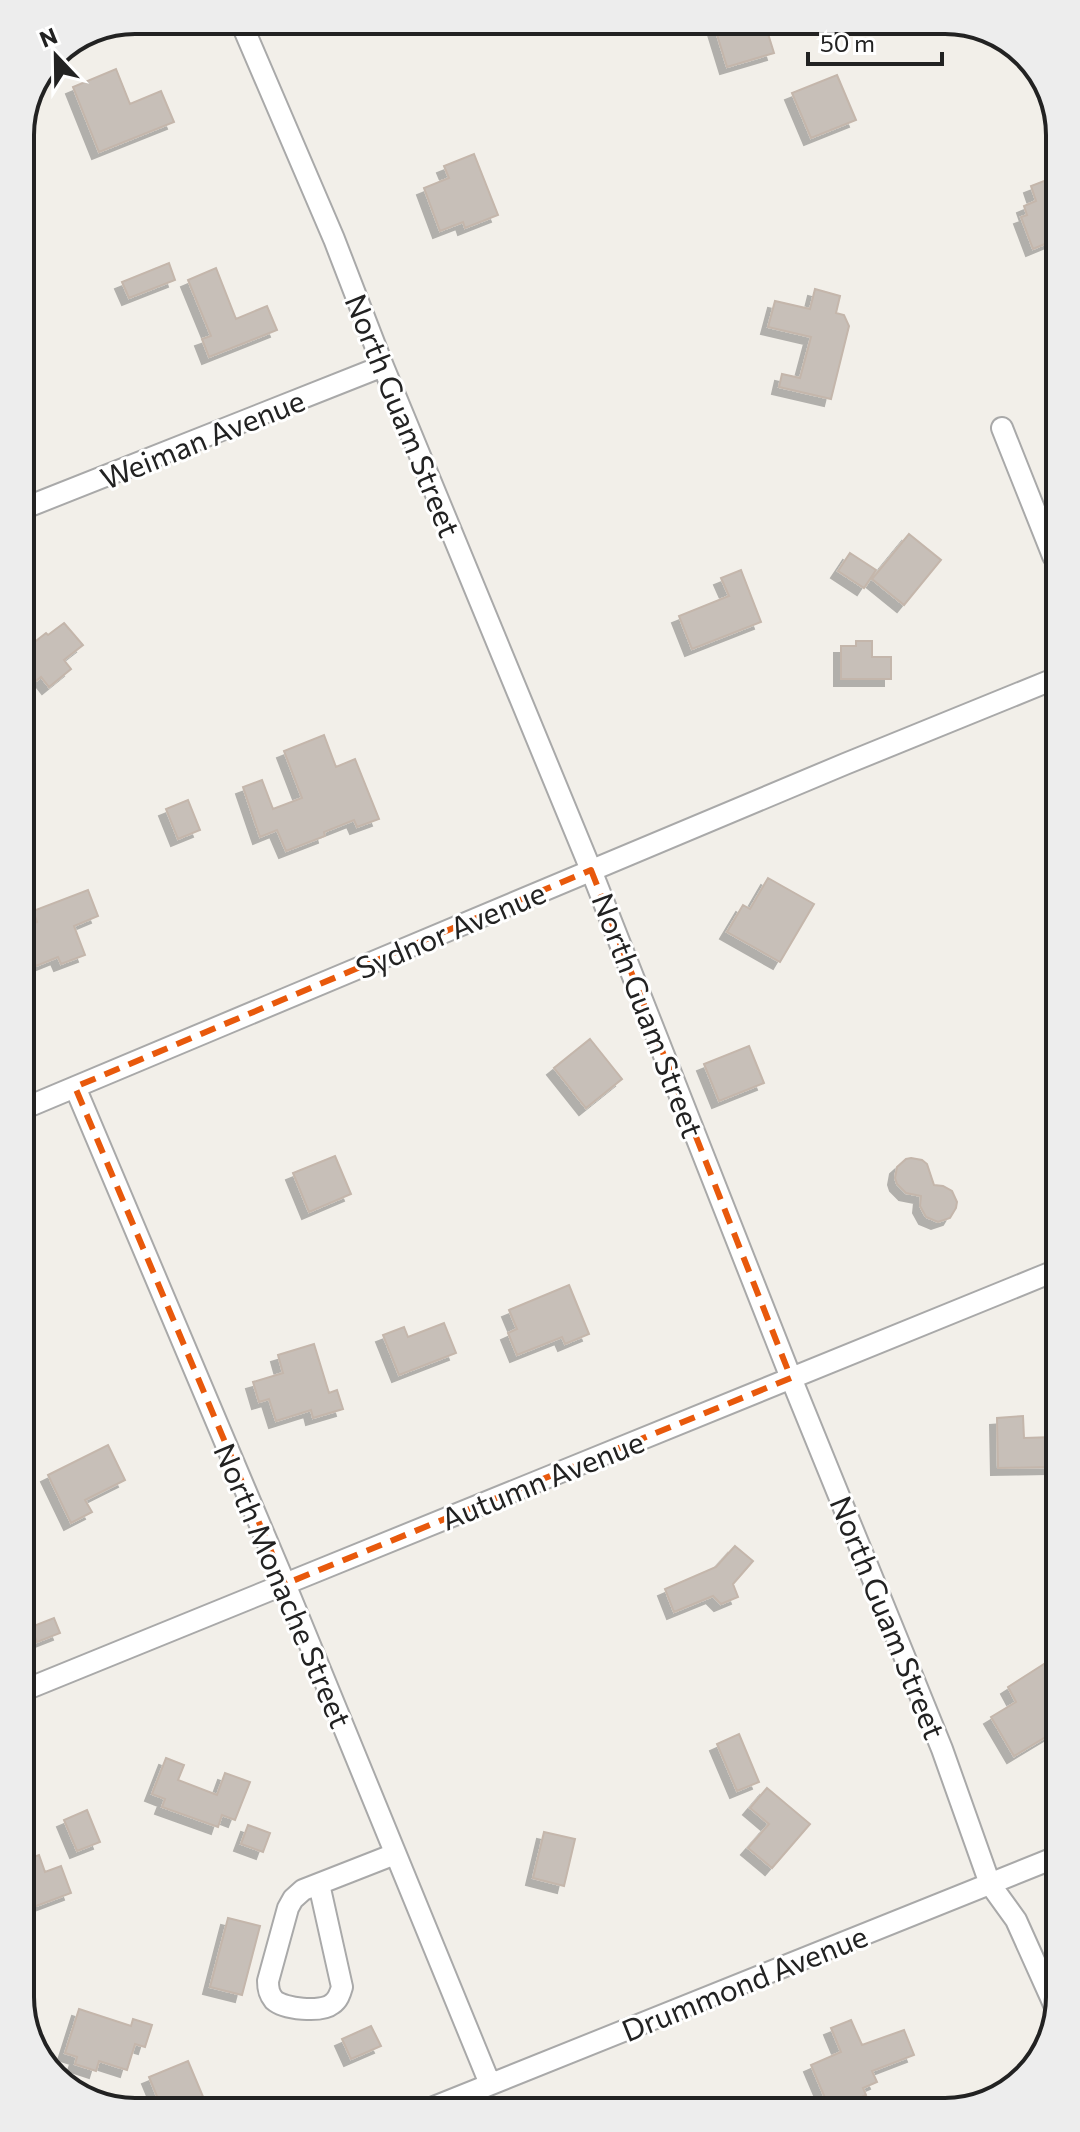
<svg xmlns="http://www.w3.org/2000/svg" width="1080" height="2132" viewBox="0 0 1080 2132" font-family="Commissioner,sans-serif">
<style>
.building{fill:#c7bfb8;stroke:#c4b6ab;stroke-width:2;filter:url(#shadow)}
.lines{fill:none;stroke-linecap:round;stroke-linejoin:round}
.minor-casing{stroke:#a9a9a9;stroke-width:24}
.minor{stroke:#fff;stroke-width:20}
.marked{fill:none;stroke:#e8590c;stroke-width:6;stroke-dasharray:16 10;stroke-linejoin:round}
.labels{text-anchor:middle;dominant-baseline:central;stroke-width:6;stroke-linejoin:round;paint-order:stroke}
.street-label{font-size:30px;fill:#222;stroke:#fff}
.rim{fill:none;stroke:#222;stroke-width:4}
</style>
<defs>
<filter id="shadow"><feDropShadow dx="-7" dy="7" stdDeviation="0" flood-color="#0004"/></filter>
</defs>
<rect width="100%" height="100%" fill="#f2efe9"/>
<!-- building -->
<path class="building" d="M731 20H742L745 30 765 24 774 53 727 67 714 25Z
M116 69 130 104 161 91 174 122 99 152 73 87Z
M837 75 856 120 811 138 792 93Z
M474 154 498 215 465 228 463 222 440 231 424 188 449 178 444 166Z
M1052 178V241L1033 249 1021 217 1027 215 1024 206 1036 201 1031 186Z
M169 263 175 280 129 298 122 282Z
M216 268 236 319 267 306 277 330 209 357 202 339 211 336 188 280Z
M815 289 840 296 836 313 844 315 849 326 831 399 779 387 782 374 800 378 811 337 768 327 775 301 810 309Z
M909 534 941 560 904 605 872 579Z
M850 553 876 570 864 588 838 571Z
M741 570 761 622 692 649 679 616 729 596 721 578Z
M64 623 83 645 64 660 71 669 49 687 41 677 32 684 23 673V651L46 633 48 635Z
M856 641H872V657H891V679H841V646H856Z
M324 735 336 767 355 759 379 819 357 827 354 820 324 832 325 836 286 851 277 830 260 837 243 787 262 780 273 809 302 798 284 751Z
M188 800 200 830 178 839 166 809Z
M768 878 814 904 780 962 727 932 743 905 750 909Z
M88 890 98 916 74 926 85 955 61 964 58 957 36 966 24 936V927L37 922 33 911Z
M590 1039 622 1079 586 1108 554 1068Z
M749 1046 764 1083 719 1101 704 1064Z
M335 1156 351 1194 309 1212 293 1173Z
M911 1158 922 1160 927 1164 934 1185 943 1186 952 1191 957 1202 956 1208 950 1218 938 1222 926 1217 920 1206 921 1196 906 1193 897 1184 895 1178 897 1167 906 1159Z
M569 1285 589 1334 565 1344 562 1337 517 1355 508 1333 517 1329 509 1310Z
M444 1323 456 1353 399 1375 383 1335 404 1327 408 1337Z
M314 1344 329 1393 337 1390 343 1409 313 1418 311 1410 276 1421 269 1399 259 1402 253 1382 283 1373 278 1355Z
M1023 1416 1024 1438 1053 1437V1467L998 1468 997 1418Z
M108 1445 125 1480 85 1500 92 1512 71 1523 48 1475Z
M735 1546 753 1561 733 1584 738 1597 721 1604 713 1596 674 1612 665 1589 716 1567Z
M54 1618 60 1633 37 1642 31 1627Z
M1058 1655 1059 1729 1014 1756 991 1717 1016 1702 1008 1687Z
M739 1734 759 1782 737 1791 717 1744Z
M166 1758 184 1765 178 1780 217 1795 225 1773 250 1782 235 1820 222 1815 218 1827 162 1807 165 1799 152 1794Z
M767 1788 810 1824 772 1868 748 1848 769 1824 750 1808Z
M87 1810 100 1842 77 1851 64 1820Z
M248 1825 270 1833 263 1852 241 1844Z
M544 1832 575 1839 564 1886 533 1878Z
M39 1855 45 1872 61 1866 71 1893 28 1909V1859Z
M228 1918 260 1926 242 1995 210 1987Z
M79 2009 131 2026 133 2019 152 2025 145 2047 135 2044 127 2070 99 2061 96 2071 75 2064 77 2057 65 2053Z
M851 2020 862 2045 904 2030 914 2055 872 2071 877 2082 863 2088 866 2095 844 2105H828L811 2065 841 2052 831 2028Z
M371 2026 381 2046 351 2059 342 2039Z
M188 2061 209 2111H163L149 2077Z"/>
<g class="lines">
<!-- minor casing -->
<g class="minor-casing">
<path id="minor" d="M240 20 334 239 383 366 591 870 791 1378 942 1749 990 1884 1016 1920 1056 2009
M1002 428 1053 556
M22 509 383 366
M75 1087 285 1584 490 2084
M25 1108 845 764 1054 679
M27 1689 1057 1270
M319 1884 342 1987C340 1994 338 2000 332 2004 321 2013 284 2009 274 2000 269 1994 268 1989 268 1981L288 1908 293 1899 303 1890 395 1854
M429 2109 1059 1856"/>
</g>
<!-- minor -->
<use href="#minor" class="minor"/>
</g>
<!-- marked area -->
<path class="marked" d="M591 870 791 1378 285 1584 75 1087Z"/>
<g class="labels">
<!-- street labels -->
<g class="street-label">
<text transform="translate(404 415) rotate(68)">North Guam Street</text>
<text transform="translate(202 438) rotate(-22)">Weiman Avenue</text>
<text transform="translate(450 929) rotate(-23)">Sydnor Avenue</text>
<text transform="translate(649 1015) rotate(69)">North Guam Street</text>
<text transform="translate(542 1479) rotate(-22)">Autumn Avenue</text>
<text transform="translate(284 1585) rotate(67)">North Monache Street</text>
<text transform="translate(889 1617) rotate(68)">North Guam Street</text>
<text transform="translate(744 1982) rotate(-22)">Drummond Avenue</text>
</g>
</g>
<!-- crop -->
<path d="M0 0H1080V2132H0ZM135 34H945A101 101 0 0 1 1046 135V1997A101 101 0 0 1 945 2098H135A101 101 0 0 1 34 1997V135A101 101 0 0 1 135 34Z" fill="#ededed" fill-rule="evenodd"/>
<path class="rim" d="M135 34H945A101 101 0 0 1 1046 135V1997A101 101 0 0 1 945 2098H135A101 101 0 0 1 34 1997V135A101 101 0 0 1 135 34Z"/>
<!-- north arrow -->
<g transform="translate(56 56) rotate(338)" stroke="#ffffff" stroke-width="6" paint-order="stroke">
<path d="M0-6L14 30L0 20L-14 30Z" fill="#222222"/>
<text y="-12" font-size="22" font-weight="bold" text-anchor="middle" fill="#222222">N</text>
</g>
<!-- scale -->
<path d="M808 52v12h134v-12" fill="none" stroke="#222222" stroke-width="4"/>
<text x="820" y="52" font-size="24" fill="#222222" stroke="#ffffff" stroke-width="6" paint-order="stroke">50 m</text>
</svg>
